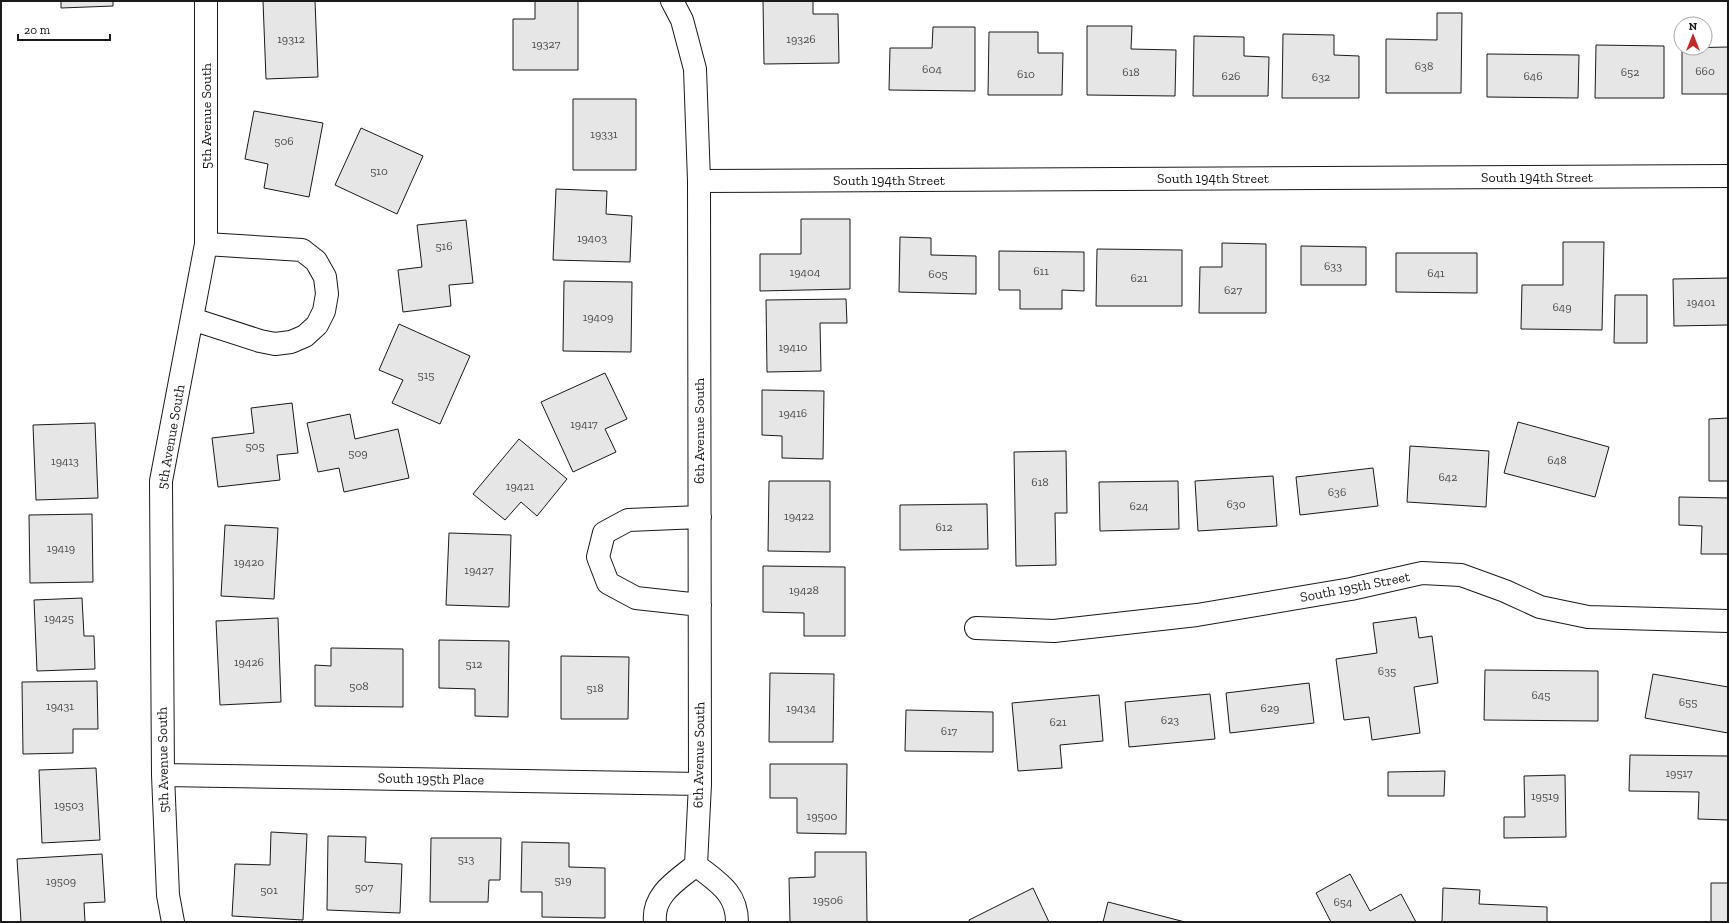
<svg xmlns="http://www.w3.org/2000/svg" width="1729" height="923" viewBox="0 0 1729 923" font-family="'Zilla Slab',serif">
<style>
.building{fill:#e6e6e6;stroke:#1a1a1a}
.lines{fill:none;stroke-linecap:round;stroke-linejoin:round}
.minor-casing{stroke:#1a1a1a;stroke-width:24}
.minor{stroke:#fff;stroke-width:22}
.labels{text-anchor:middle;dominant-baseline:central;stroke-width:3;stroke-linejoin:round;paint-order:stroke}
.number-label{font-size:12px;fill:#4d4d4d}
.street-label{font-size:14px;fill:#1a1a1a;stroke:#fff}
</style>
<rect width="100%" height="100%" fill="#fff"/>
<!-- building -->
<path class="building" d="M61 1H113V6L61 8Z
M263 1H315L318 77 266 79Z
M535 1H578V70H513V19H535Z
M763 1H813V14H838L839 63 764 64Z
M1437 13H1462L1461 93H1386V39L1437 40Z
M1087 26H1132L1131 49 1176 50 1175 96 1087 95Z
M933 27H975V91L889 90 890 48H932Z
M989 32H1038V53H1063L1062 95H988Z
M1283 34 1334 35V55L1359 56V98H1282Z
M1194 36 1244 37V56L1269 57 1268 96H1193Z
M1596 45 1664 46V98H1595Z
M1728 47V94H1682V48Z
M1487 54 1579 55 1578 98 1487 97Z
M573 99H636V170H573Z
M254 111 323 123 309 197 264 188 268 164 245 159Z
M361 128 423 156 397 214 335 185Z
M556 189 607 191 606 214 632 216 630 262 553 260Z
M801 219H850V289L760 291V254H801Z
M466 220 473 283 449 285 451 306 403 312 398 270 422 267 417 225Z
M900 237 931 238V255L976 256V294L899 292Z
M1563 242H1604L1602 330 1521 329 1522 285H1563Z
M1222 243 1266 244V313H1199L1200 267H1222Z
M1301 246 1366 247V285H1301Z
M1097 249 1182 250V306H1096Z
M999 251 1084 252V291L1062 290V309H1020V290H999Z
M1396 253H1477V293L1396 292Z
M1728 278V325L1674 326 1673 279Z
M564 281 632 282 631 352 563 351Z
M1615 295H1647V343H1614Z
M846 299 847 323H820L821 371 767 372 766 300Z
M399 324 470 356 440 424 392 403 403 380 379 370Z
M605 373 627 419 605 429 616 452 573 472 541 402Z
M762 390 824 391 823 459 782 458V436L762 435Z
M292 403 298 453 277 455 280 480 218 487 212 438 254 433 251 408Z
M350 414 355 439 398 429 409 478 344 492 339 468 318 472 307 423Z
M1728 418V481H1709V419Z
M1518 422 1609 447 1595 497 1504 473Z
M95 423 98 498 36 500 33 425Z
M519 439 567 479 537 516 521 502 505 520 473 494Z
M1410 446 1489 451 1486 507 1407 502Z
M1066 451 1067 513H1055L1056 565 1016 566 1014 452Z
M1373 468 1378 506 1300 515 1296 477Z
M1273 476 1277 526 1198 531 1195 481Z
M769 481H830V552L768 551Z
M1178 481 1179 529 1100 531 1099 482Z
M1679 497 1728 498V554H1701L1702 526 1679 525Z
M987 504 988 549 900 550V505Z
M92 514 93 582 30 583 29 515Z
M225 525 278 528 274 599 221 596Z
M449 533 511 535 509 607 446 605Z
M763 566 845 567V636H804V613L763 612Z
M82 598 84 636H94L95 669 37 671 34 600Z
M1416 617 1419 638 1432 636 1438 683 1414 687 1420 733 1372 740 1369 717 1344 720 1336 659 1377 653 1373 623Z
M278 618 281 702 220 705 216 621Z
M439 640 509 641 508 717 475 716V689L439 688Z
M331 648 403 649V707L315 706V665L331 666Z
M561 656 629 657 628 719H561Z
M1485 670 1598 671V721L1484 720Z
M770 673 834 674 833 742H769Z
M1653 674 1728 687V733L1645 718Z
M97 681 98 729H73V753L23 754 22 682Z
M1309 683 1314 723 1230 733 1226 693Z
M1210 694 1215 739 1129 747 1125 702Z
M1099 695 1103 741 1060 745 1062 768 1018 771 1012 703Z
M906 710 993 712V752L905 751Z
M1630 755 1728 756V820L1698 819 1699 792 1629 791Z
M770 764H847L846 834 797 833V798H770Z
M96 768 100 840 42 843 39 770Z
M1445 771 1444 796H1388V772Z
M1565 775 1566 837 1504 838V817H1525L1524 776Z
M271 832 307 834 303 920 232 916 235 864 270 865Z
M328 836 366 837 365 862 402 864 400 913 327 910Z
M431 838H501L500 880H489L488 902H430Z
M522 842 569 843V867L605 868V918L542 917V892H521Z
M815 852H866L867 922H790L789 878 815 877Z
M102 854 105 902 84 903 85 922H21L17 859Z
M1350 874 1370 911 1401 894 1416 922H1331L1316 893Z
M1711 883H1728V922H1711Z
M1033 888 1049 922H970L969 920Z
M1443 888 1480 890 1479 904 1547 907V922H1442Z
M1108 902 1185 922H1103Z"/>
<g class="lines">
<!-- minor casing -->
<g class="minor-casing">
<path id="minor" d="M699 181 1728 176
M192 319 260 341 275 344 291 342 305 336 317 325 324 311 327 294 325 277 316 261 302 250 206 244
M700 517 628 520 604 533 598 557 608 583 636 598 700 605
M976 628 1054 631 1197 615 1351 589 1422 573 1461 575 1505 591 1540 607 1588 617 1728 621
M163 775 700 784
M696 865C717 882 737 892 737 922
M173 922 168 895 163 775 161 481 206 244V1
M655 922C652 894 678 880 696 865L700 784 699 181 695 69 682 20 672 1"/>
</g>
<!-- minor -->
<use href="#minor" class="minor"/>
</g>
<g class="labels">
<!-- number labels -->
<g class="number-label">
<text x="291" y="39">19312</text>
<text x="801" y="39">19326</text>
<text x="546" y="44">19327</text>
<text x="1424" y="66">638</text>
<text x="932" y="69">604</text>
<text x="1705" y="71">660</text>
<text x="1131" y="72">618</text>
<text x="1630" y="72">652</text>
<text x="1026" y="74">610</text>
<text x="1231" y="76">626</text>
<text x="1533" y="76">646</text>
<text x="1321" y="77">632</text>
<text x="604" y="134">19331</text>
<text x="284" y="141">506</text>
<text x="379" y="171">510</text>
<text x="592" y="238">19403</text>
<text x="444" y="246">516</text>
<text x="1333" y="266">633</text>
<text x="1041" y="271">611</text>
<text x="805" y="272">19404</text>
<text x="1436" y="273">641</text>
<text x="938" y="274">605</text>
<text x="1139" y="278">621</text>
<text x="1233" y="290">627</text>
<text x="1701" y="302">19401</text>
<text x="1562" y="307">649</text>
<text x="598" y="317">19409</text>
<text x="793" y="347">19410</text>
<text x="426" y="375">515</text>
<text x="793" y="413">19416</text>
<text x="584" y="424">19417</text>
<text x="255" y="446">505</text>
<text x="358" y="453">509</text>
<text x="1557" y="460">648</text>
<text x="65" y="461">19413</text>
<text x="1448" y="477">642</text>
<text x="1040" y="482">618</text>
<text x="520" y="486">19421</text>
<text x="1337" y="492">636</text>
<text x="1236" y="504">630</text>
<text x="1139" y="506">624</text>
<text x="799" y="516">19422</text>
<text x="944" y="527">612</text>
<text x="61" y="548">19419</text>
<text x="249" y="562">19420</text>
<text x="479" y="570">19427</text>
<text x="804" y="590">19428</text>
<text x="59" y="618">19425</text>
<text x="249" y="662">19426</text>
<text x="474" y="664">512</text>
<text x="1387" y="671">635</text>
<text x="359" y="686">508</text>
<text x="595" y="688">518</text>
<text x="1541" y="695">645</text>
<text x="1688" y="702">655</text>
<text x="60" y="706">19431</text>
<text x="801" y="708">19434</text>
<text x="1270" y="708">629</text>
<text x="1170" y="720">623</text>
<text x="1058" y="722">621</text>
<text x="949" y="731">617</text>
<text x="1679" y="773">19517</text>
<text x="1545" y="796">19519</text>
<text x="69" y="805">19503</text>
<text x="822" y="816">19500</text>
<text x="466" y="859">513</text>
<text x="563" y="880">519</text>
<text x="61" y="881">19509</text>
<text x="364" y="887">507</text>
<text x="269" y="890">501</text>
<text x="828" y="900">19506</text>
<text x="1343" y="902">654</text>
</g>
<!-- street labels -->
<g class="street-label">
<text transform="translate(206 116) rotate(-90)">5th Avenue South</text>
<text x="1537" y="177">South 194th Street</text>
<text x="1213" y="178">South 194th Street</text>
<text x="889" y="180">South 194th Street</text>
<text transform="translate(699 431) rotate(-90)">6th Avenue South</text>
<text transform="translate(171 437) rotate(-80)">5th Avenue South</text>
<text transform="translate(1355 587) rotate(-11)">South 195th Street</text>
<text transform="translate(699 755) rotate(-89)">6th Avenue South</text>
<text transform="translate(163 760) rotate(-91)">5th Avenue South</text>
<text transform="translate(431 779) rotate(1)">South 195th Place</text>
</g>
</g>
<!-- border -->
<rect width="1729" height="923" fill="none" stroke="#1a1a1a" stroke-width="4"/>
<!-- north arrow -->
<g transform="translate(1693 36)"><circle r="19" fill="#ffffff" stroke="#a3a3a3"/>
<path d="M0-3L7 15L0 10L-7 15Z" fill="#c62828"/>
<text y="-6" font-size="11" font-weight="bold" text-anchor="middle" fill="#1a1a1a">N</text>
</g>
<!-- scale -->
<path d="M18 34v6h92v-6" fill="none" stroke="#1a1a1a" stroke-width="2"/>
<text x="24" y="34" font-size="12" fill="#1a1a1a" stroke="#ffffff" stroke-width="3" paint-order="stroke">20 m</text>
</svg>
